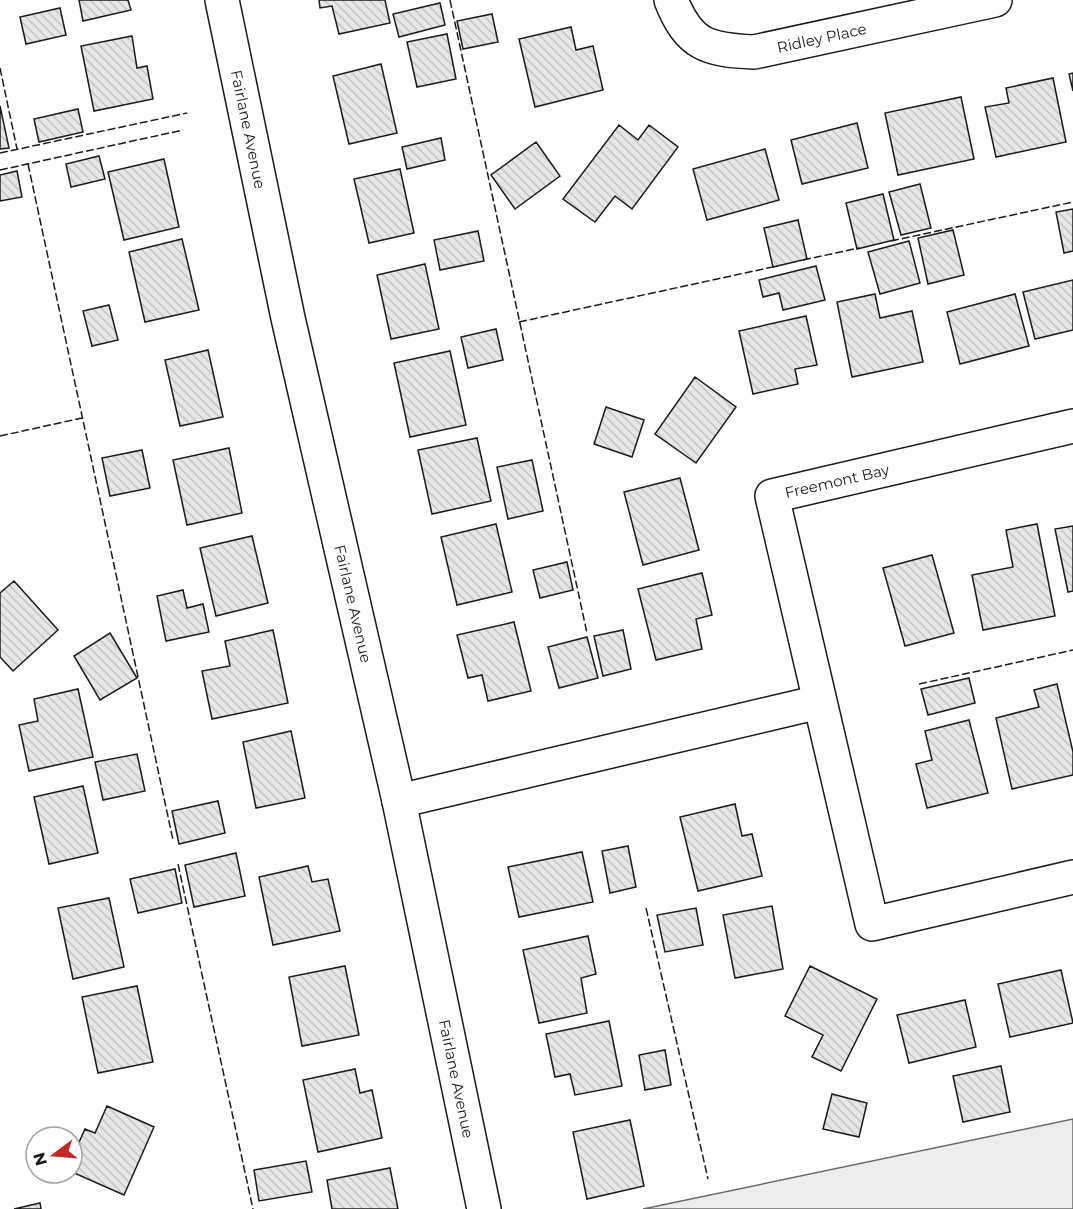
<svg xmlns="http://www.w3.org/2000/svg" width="1073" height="1209" viewBox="0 0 1073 1209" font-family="Montserrat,sans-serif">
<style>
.parking{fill:#ededed;stroke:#6a6a6a;stroke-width:1.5}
.building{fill:url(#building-back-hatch);stroke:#1a1a1a;stroke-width:1.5}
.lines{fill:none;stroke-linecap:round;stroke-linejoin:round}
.street-casing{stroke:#1a1a1a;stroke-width:36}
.street{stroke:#fff;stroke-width:33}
.fence{stroke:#1a1a1a;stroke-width:1.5;stroke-dasharray:8 3;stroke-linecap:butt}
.labels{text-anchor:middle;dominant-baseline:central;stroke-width:4.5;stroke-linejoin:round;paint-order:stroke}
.street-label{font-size:15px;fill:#1a1a1a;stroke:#fff}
</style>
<defs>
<pattern id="building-back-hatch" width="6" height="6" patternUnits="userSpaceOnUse" patternTransform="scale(1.5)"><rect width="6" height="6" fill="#e6e6e6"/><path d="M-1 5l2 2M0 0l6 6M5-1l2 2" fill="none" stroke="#c5c5c5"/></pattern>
</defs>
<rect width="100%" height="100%" fill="#fff"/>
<!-- parking -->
<path class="parking" d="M1073 1119V1209H643Z"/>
<!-- building -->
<path class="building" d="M79 0H128L131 10 83 21Z
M319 0H385L390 23 339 34 332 6 320 8Z
M440 3 445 25 399 37 393 14Z
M60 8 66 35 26 44 20 17Z
M492 14 498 42 463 49 457 21Z
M571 27 576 50 593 46 603 90 535 107 519 39Z
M447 34 456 79 417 87 407 42Z
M132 36 137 68 147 66 153 99 94 111 81 46Z
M381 64 397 133 349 144 333 76Z
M1073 73V91L1069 74Z
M1053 78 1066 142 996 157 985 107 1009 103 1006 88Z
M961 97 974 159 898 175 885 113Z
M0 106 9 148 0 149Z
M78 109 83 132 39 142 34 119Z
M857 123 868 168 802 184 791 140Z
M619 125 638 140 649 125 678 147 632 209 615 196 595 222 563 199Z
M441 138 445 160 407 169 402 147Z
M536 142 560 176 515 209 491 175Z
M765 149 779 200 707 220 693 169Z
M99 156 105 179 71 187 66 164Z
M164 159 179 227 124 240 108 172Z
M400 169 414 233 369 243 354 179Z
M17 171 22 197 0 201V175Z
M920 184 931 228 901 235 889 192Z
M883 194 894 240 857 249 846 203Z
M1073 209V251L1064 253 1056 212Z
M798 220 807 259 773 267 764 228Z
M953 230 964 275 928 284 918 238Z
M478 231 484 261 440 270 434 240Z
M182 239 199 310 145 322 129 252Z
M909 241 920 283 880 294 868 252Z
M425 264 439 329 391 339 377 275Z
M816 266 825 300 783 310 779 293 763 297 759 280Z
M1073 280V330L1035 339 1023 292Z
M875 294 880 318 912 311 923 362 852 377 837 302Z
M1015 294 1029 346 960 364 947 312Z
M109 305 118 340 92 346 83 311Z
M806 316 817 365 795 369 798 384 753 394 739 331Z
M496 329 503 360 468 368 461 337Z
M208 350 223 417 180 426 165 360Z
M450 351 466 425 410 437 394 363Z
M695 377 736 407 696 463 655 434Z
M606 407 644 420 632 457 594 444Z
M477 438 491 501 432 514 418 450Z
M229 448 242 513 187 525 173 460Z
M142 450 150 488 110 496 102 458Z
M532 460 543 511 508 519 497 467Z
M680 478 699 550 643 565 624 492Z
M496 524 512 592 457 605 441 537Z
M1037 524 1055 616 983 630 972 575 1013 567 1006 530Z
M1073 526V591L1068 592 1055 529Z
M252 536 268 603 216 616 200 548Z
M932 555 954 633 905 646 883 568Z
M567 562 573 590 540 598 533 570Z
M702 573 712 615 696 619 702 649 656 660 638 589Z
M14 581 58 630 13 671 0 657V593Z
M183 590 187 608 203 604 209 632 166 641 157 596Z
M514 622 531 691 488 701 482 675 468 678 457 635Z
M273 630 288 703 212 719 202 671 230 666 225 641Z
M623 630 631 669 603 676 594 636Z
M110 633 137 678 100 700 74 656Z
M587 637 598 678 559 688 548 647Z
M969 678 975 703 928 715 921 689Z
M1057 684 1073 752V775L1012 789 996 718 1039 707 1034 690Z
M78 689 93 757 29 771 19 725 38 721 34 699Z
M969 720 988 793 927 808 916 764 932 760 925 731Z
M291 731 305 798 256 808 243 742Z
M137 754 145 791 103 800 95 762Z
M83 786 98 853 49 864 34 797Z
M218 801 225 833 179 844 172 811Z
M735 804 742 836 752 834 762 876 698 891 680 817Z
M628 846 636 887 610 893 602 851Z
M582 852 593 902 519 917 508 867Z
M236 853 245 896 194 907 185 865Z
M308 866 312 882 328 879 340 931 273 945 259 877Z
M175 869 182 903 138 913 130 879Z
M109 898 124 967 73 979 58 908Z
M772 906 783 969 735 978 723 915Z
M696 908 703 945 665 952 657 915Z
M588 936 596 974 581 978 587 1013 539 1023 523 950Z
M345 966 359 1035 302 1046 289 977Z
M810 966 877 999 841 1071 812 1057 823 1035 785 1016Z
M1061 970 1073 1023 1010 1037 998 984Z
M137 986 153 1062 98 1073 82 997Z
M965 1000 976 1047 909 1063 897 1015Z
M609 1021 622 1086 575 1095 570 1074 555 1077 546 1034Z
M665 1050 671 1085 645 1090 639 1055Z
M1001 1066 1010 1112 963 1122 953 1076Z
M355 1069 360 1093 372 1090 382 1138 318 1152 303 1080Z
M832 1094 867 1103 859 1137 823 1129Z
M107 1106 154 1127 124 1195 72 1172V1158L85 1129 95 1133Z
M630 1120 644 1186 587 1199 573 1132Z
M306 1161 312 1192 259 1201 254 1170Z
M390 1168 398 1209H332L327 1180Z
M40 1203 41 1209H14Z"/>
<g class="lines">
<!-- street casing -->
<g class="street-casing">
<g id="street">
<path id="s1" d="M222 0 288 318 399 801 484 1209"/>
<path id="s2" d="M671 0C689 45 707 50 754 52L995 0"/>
<path d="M1073 426 772 496 872 924 1073 877"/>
<path d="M399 801 819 702"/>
</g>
</g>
<!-- street -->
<use href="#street" class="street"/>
<!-- fence -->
<path class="fence" d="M450 0 587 633
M0 68 17 149
M0 153 187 113
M28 164 173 840
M0 170 183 130
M891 241 1073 202
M803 260 859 248
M519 322 777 266
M0 436 82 418
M919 684 1073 650
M178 864 253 1209
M646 908 708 1179"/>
</g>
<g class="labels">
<!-- street labels -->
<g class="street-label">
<text stroke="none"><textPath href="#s2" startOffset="176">Ridley Place</textPath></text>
<text stroke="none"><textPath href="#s1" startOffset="132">Fairlane Avenue</textPath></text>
<text transform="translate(837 481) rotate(-13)">Freemont Bay</text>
<text stroke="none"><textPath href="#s1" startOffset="618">Fairlane Avenue</textPath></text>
<text stroke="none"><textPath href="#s1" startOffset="1104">Fairlane Avenue</textPath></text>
</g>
</g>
<!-- north arrow -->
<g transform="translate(54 1155) rotate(254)"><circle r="28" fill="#ffffff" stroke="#a3a3a3" stroke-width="1.5"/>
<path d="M0-4.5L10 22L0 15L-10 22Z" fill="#c62828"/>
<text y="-9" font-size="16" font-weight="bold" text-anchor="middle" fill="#1a1a1a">N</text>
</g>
</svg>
